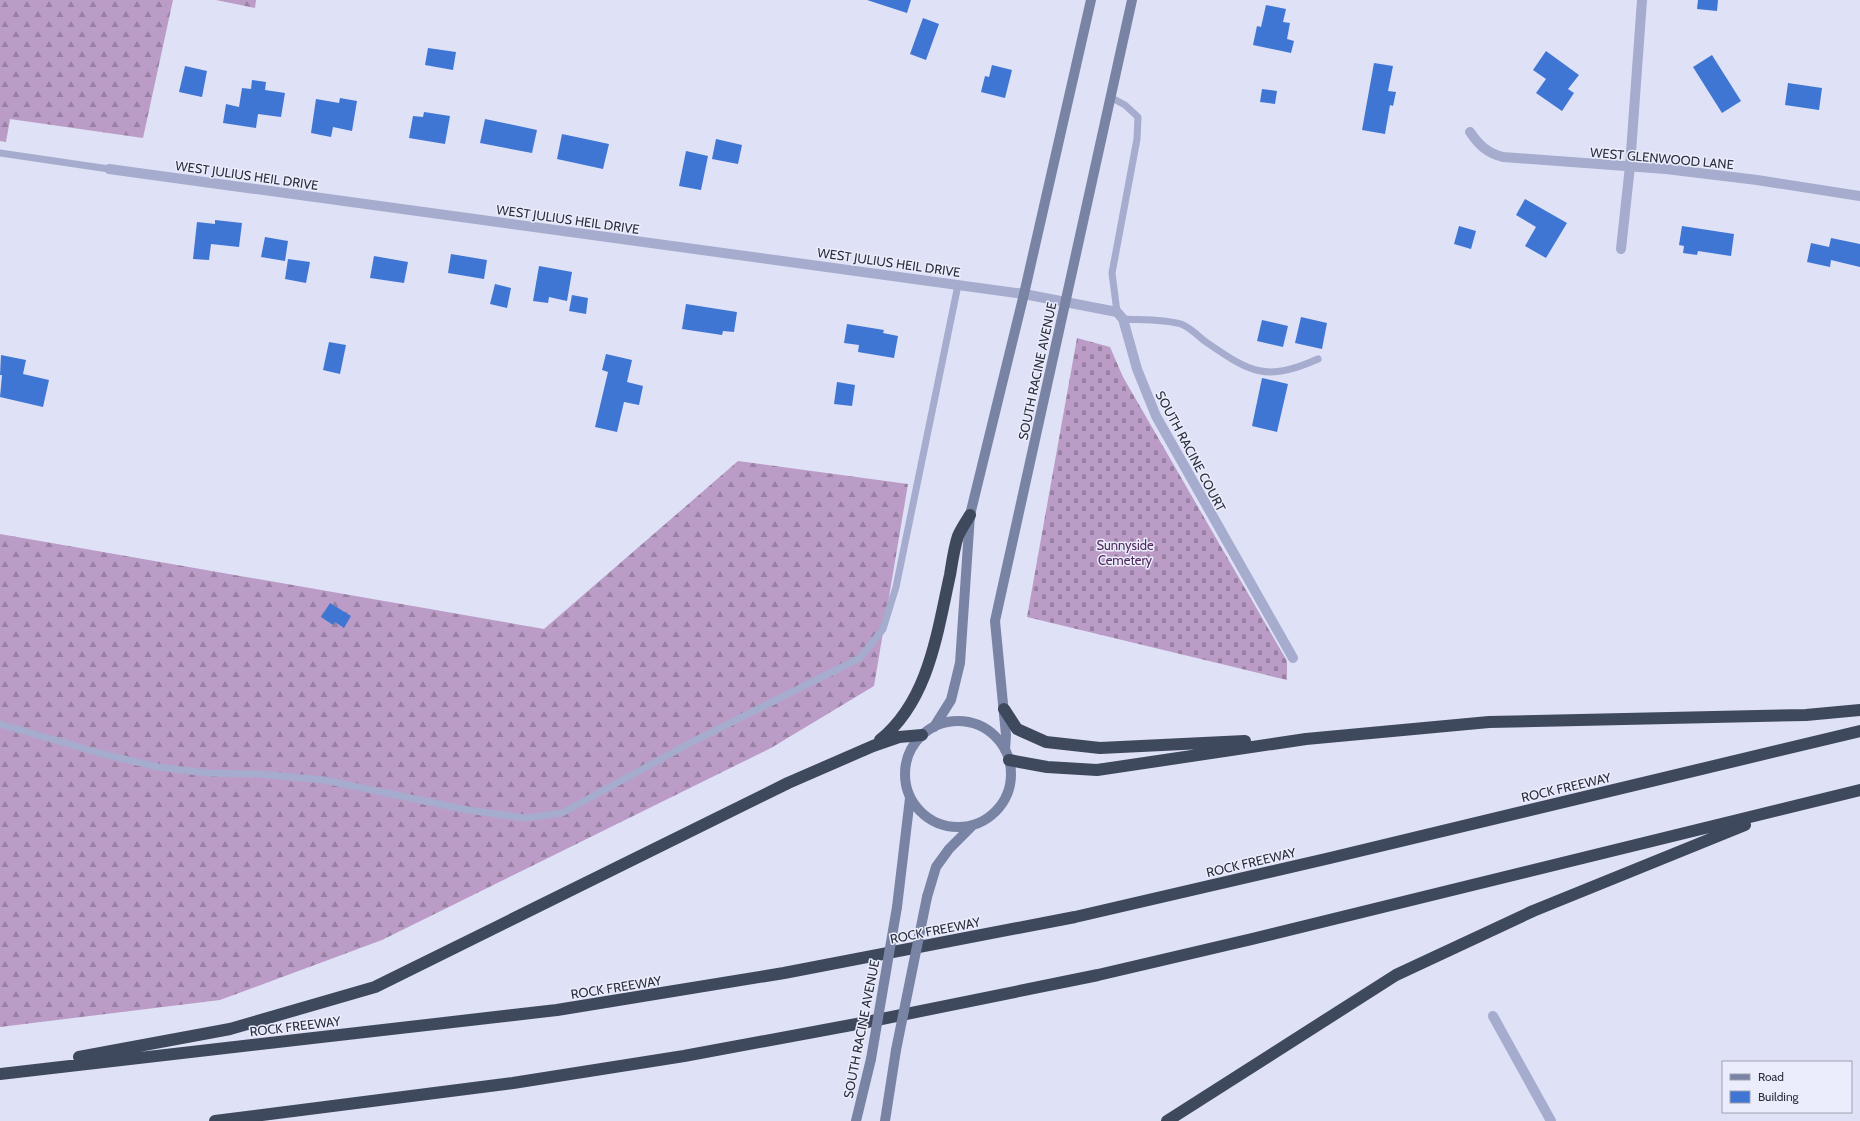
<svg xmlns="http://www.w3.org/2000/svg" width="1860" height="1121" viewBox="0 0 1860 1121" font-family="Cabin,sans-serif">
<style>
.forest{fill:url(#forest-firs)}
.cemetery{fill:url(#cemetery-stones)}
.building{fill:#3f76d3}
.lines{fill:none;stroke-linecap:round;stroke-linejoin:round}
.lane{stroke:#a5accd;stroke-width:7}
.street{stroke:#a5accd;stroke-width:10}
.secondary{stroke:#7984a4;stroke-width:10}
.highway{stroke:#3f495e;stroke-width:12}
.secondary-bridge{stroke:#7984a4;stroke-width:10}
.labels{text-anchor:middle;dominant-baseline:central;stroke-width:3;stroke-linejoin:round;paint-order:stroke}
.street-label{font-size:13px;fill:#292f3c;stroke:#ecedfc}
.park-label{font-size:13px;fill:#502a5d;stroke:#ecedfc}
</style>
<defs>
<pattern id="forest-firs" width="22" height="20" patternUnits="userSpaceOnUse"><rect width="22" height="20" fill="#bb9cc7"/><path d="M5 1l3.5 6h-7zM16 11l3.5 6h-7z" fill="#9880a3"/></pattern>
<pattern id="cemetery-stones" width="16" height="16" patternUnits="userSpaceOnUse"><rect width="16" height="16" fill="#bb9cc7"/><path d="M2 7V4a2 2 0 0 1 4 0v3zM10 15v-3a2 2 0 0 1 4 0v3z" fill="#9880a3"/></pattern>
</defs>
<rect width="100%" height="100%" fill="#dfe1f6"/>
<!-- forest -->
<path class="forest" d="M0 0H173L143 138 10 119 6 142 0 141Z
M216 0H256L255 8Z
M738 461 908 484 874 686 771 748 382 940 220 1000 0 1027V534L544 629Z"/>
<!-- cemetery -->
<path class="cemetery" d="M1077 338 1110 347 1123 377 1287 661V680L1027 617Z"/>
<!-- building -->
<path class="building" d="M867 0H911L907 13Z
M1698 0H1718L1717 11 1697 9Z
M1266 5 1286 9 1283 22 1290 23 1287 39 1294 41 1291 53 1253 45 1257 26 1261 27Z
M923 18 939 24 926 60 910 54Z
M428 48 456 52 453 70 425 65Z
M1546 51 1579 75 1568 89 1574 93 1562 111 1536 93 1546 79 1533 70Z
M1712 55 1741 101 1722 113 1693 67Z
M1374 63 1393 66 1388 91 1396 92 1393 106 1390 105 1385 134 1362 130Z
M992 65 1012 70 1005 98 981 92 985 76 989 77Z
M185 66 207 71 202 97 179 92Z
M252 80 266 82 265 90 285 93 281 117 258 114 256 128 223 123 226 104 239 107 242 88 251 89Z
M1788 83 1822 88 1819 110 1785 105Z
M1262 89 1277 91 1275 104 1260 102Z
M340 98 357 101 352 131 333 127 331 137 311 133 316 99 339 103Z
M424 112 450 116 445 144 409 138 413 116 423 117Z
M485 119 537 130 532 153 480 143Z
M562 134 609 144 603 169 557 159Z
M716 139 742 145 738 164 712 159Z
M686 151 708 156 701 190 679 186Z
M1525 199 1567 223 1546 258 1525 246 1536 227 1516 215Z
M215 220 242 223 239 247 211 244 209 260 193 259 197 222 215 224Z
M1459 226 1476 231 1471 249 1454 244Z
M1682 226 1734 234 1731 256 1698 251 1697 255 1683 253 1684 246 1679 245Z
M265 237 288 241 285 261 261 257Z
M1831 238 1860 244V267L1831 260 1830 267 1807 262 1811 243 1829 247Z
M451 254 487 260 484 279 448 273Z
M374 256 408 262 404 283 370 278Z
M288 259 310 262 306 283 285 279Z
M539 266 572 272 567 301 549 297 548 303 533 301Z
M495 284 511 288 507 308 490 304Z
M572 295 588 298 586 314 569 311Z
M686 304 737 312 734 332 723 331 722 335 682 329Z
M1301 317 1327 323 1322 349 1295 343Z
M1262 320 1288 326 1283 347 1257 341Z
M847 324 884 330 883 333 898 336 894 358 858 352 859 345 844 343Z
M329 342 346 345 340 374 323 370Z
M606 354 632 360 627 382 643 386 639 405 624 402 617 432 595 427 608 372 602 370Z
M1 355 26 360 23 374 49 380 43 407 0 397 2 375H0Z
M1262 378 1288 384 1277 432 1252 426Z
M837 382 855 385 852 406 834 404Z
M330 603 351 616 344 628 335 622 333 625 321 617Z"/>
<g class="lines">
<!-- lane -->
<path class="lane" d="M1110 97 1125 105 1138 117 1137 139 1112 273 1117 312
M0 153 109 169
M1123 319C1142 320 1163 319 1181 324 1190 327 1199 337 1206 342 1251 373 1266 382 1318 359
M0 724 103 754 158 767 207 773 259 774 324 780 468 810 525 818 562 813 692 742 860 658 883 629 896 587 958 285"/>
<!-- street -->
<path class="street" d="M1470 132C1479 145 1487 153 1503 157L1666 169 1757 180 1860 196
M109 169 1024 294 1117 312 1123 319 1137 369 1156 416 1293 658
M1621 249 1630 166 1642 0
M1493 1016 1551 1121"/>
<!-- secondary -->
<path class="secondary" d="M905 774a53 53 0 1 1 106 0a53 53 0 1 1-106 0Z
M934 727 951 700 960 663 970 515 1024 294 1091 0
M1005 750 1006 735 995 621 1132 0
M927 897 936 867 949 849 972 826
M897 907 910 798
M856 1121 871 1059
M885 1121 896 1050"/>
<!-- highway -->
<path class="highway" d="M1004 709 1017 729 1046 742 1100 748 1245 741
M880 740C929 700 937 633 950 575 952 563 954 548 958 536 961 529 966 522 970 515
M1009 760 1047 767 1097 770 1306 739 1489 722 1806 715 1860 710
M79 1057 230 1029 375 987 788 783 873 746 899 737 922 735
M0 1074 557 1010 784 973 1075 917 1330 858 1860 731
M215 1121 513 1083 684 1056 862 1023 1098 975 1252 939 1860 790
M1167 1121 1396 975 1533 911 1745 825"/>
<!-- secondary-bridge -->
<path class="secondary-bridge" d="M896 1050 927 897
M871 1059 897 907"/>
</g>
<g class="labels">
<!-- street labels -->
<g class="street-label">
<text transform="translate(1662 158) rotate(5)">WEST GLENWOOD LANE</text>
<text transform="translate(247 175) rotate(8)">WEST JULIUS HEIL DRIVE</text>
<text transform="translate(568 219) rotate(8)">WEST JULIUS HEIL DRIVE</text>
<text transform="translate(889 262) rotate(8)">WEST JULIUS HEIL DRIVE</text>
<text transform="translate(1037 371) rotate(-78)">SOUTH RACINE AVENUE</text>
<text transform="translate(1191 451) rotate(62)">SOUTH RACINE COURT</text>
<text transform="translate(1566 787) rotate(-13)">ROCK FREEWAY</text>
<text transform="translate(1251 862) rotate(-13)">ROCK FREEWAY</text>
<text transform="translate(935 930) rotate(-11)">ROCK FREEWAY</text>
<text transform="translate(616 987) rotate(-9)">ROCK FREEWAY</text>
<text transform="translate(295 1026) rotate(-7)">ROCK FREEWAY</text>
<text transform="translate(861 1029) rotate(-79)">SOUTH RACINE AVENUE</text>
</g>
<!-- park labels -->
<g class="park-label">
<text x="1125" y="545">Sunnyside<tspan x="1125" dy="15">Cemetery</tspan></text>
</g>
</g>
<!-- legend -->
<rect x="1722" y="1061" width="130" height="52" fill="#ecedfc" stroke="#9ea1af"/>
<rect x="1730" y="1074" width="20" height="6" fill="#7984a4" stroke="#9ea1af"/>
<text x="1758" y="1081" font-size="12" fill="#292f3c">Road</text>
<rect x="1730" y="1091" width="20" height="12" fill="#3f76d3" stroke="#9ea1af"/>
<text x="1758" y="1101" font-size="12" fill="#292f3c">Building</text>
</svg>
